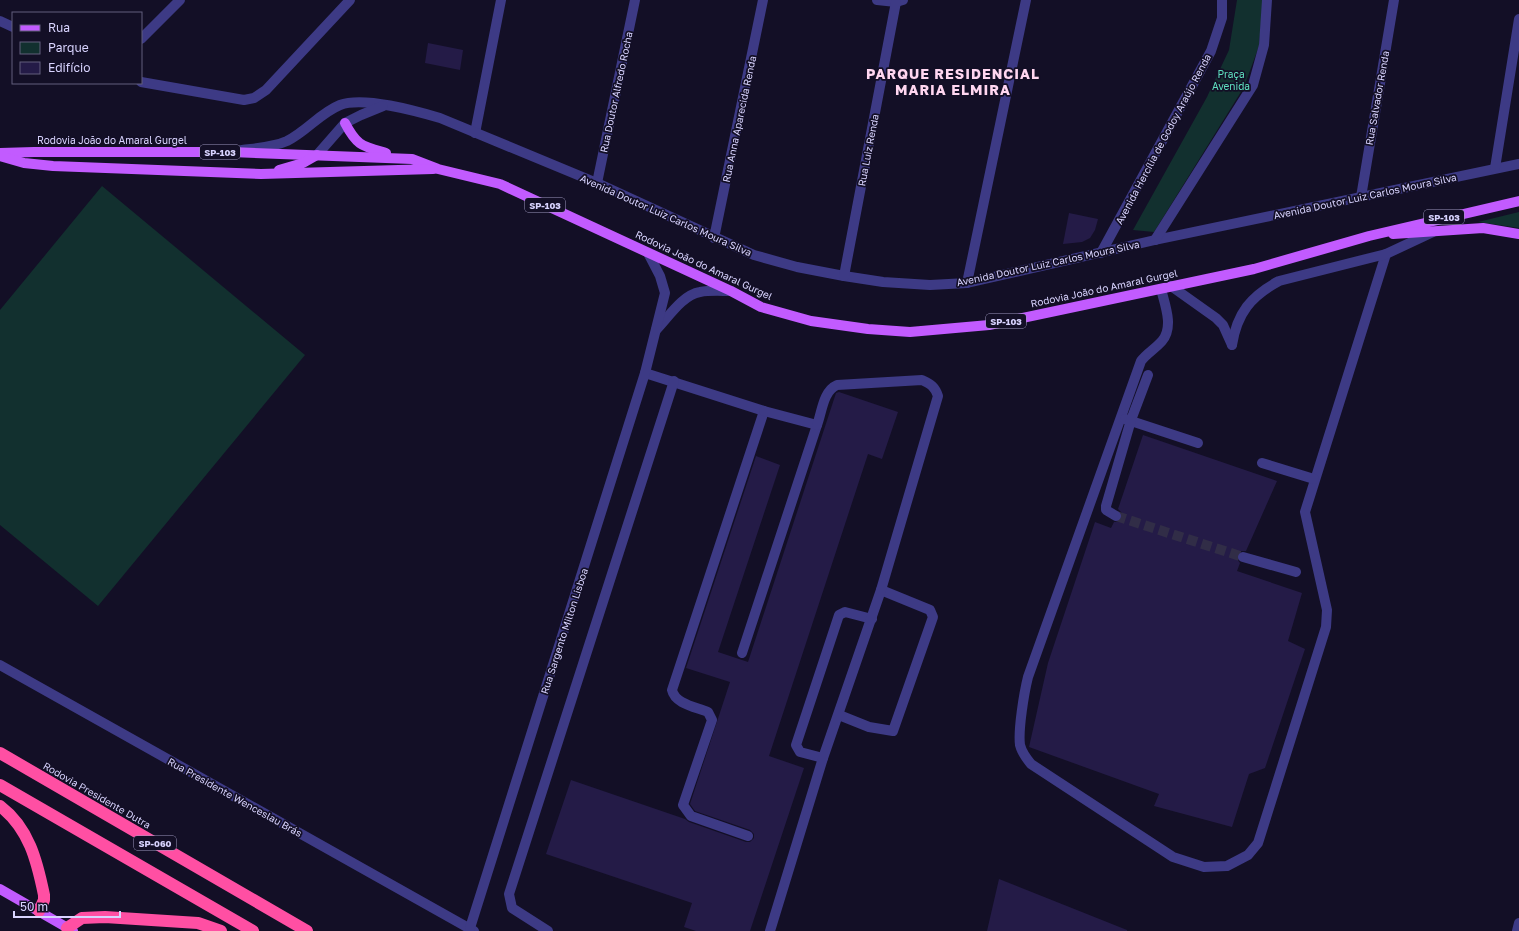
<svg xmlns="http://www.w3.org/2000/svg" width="1519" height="931" viewBox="0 0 1519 931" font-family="'Golos Text',sans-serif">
<rect width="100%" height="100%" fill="#130f26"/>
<g fill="#12302f">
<path d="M1237,0h26l-4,46 -15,41 -90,145 -21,-2 74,-133 22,-47z"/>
<path d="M102,186l203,169 -207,251 -98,-81v-215z"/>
<path d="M1519,212v16l-41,-6z"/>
</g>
<g fill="#241b47">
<path d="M428,43l35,7 -3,20 -35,-7z"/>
<path d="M1069,213l29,6 -3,11 -5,8 -8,4 -19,2z"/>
<path d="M839,392l59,20 -16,47 -14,-5 -99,302 35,12 -54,163h-54l-12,-4 8,-24 -146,-49 25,-74 114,39 4,3 57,20h4l4,-4v-4l-4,-4 -55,-19 -5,-7 40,-122 -44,-14 70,-212 24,9 -62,187 30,10 88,-269z"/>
<path d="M1143,435l134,46 -31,70h-5l-4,4v4l3,4 -3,8 65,22 -14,48 17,8 -40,119 -16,6 -17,53 -78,-21 5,-12 -130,-47 19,-84 47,-141 16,6 3,-6h5l3,-3v-6l-4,-4z"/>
<path d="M999,879l128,51v1h-140z"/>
</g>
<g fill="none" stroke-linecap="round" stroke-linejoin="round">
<path stroke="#312d47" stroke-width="10" stroke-dasharray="10 5" stroke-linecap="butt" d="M1116,516l127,41"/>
<g stroke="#3d3a85" stroke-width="10">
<path d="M877,0l19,2 7,-2"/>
<path d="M0,21l13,6"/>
<path d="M141,39l39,-39"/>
<path d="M141,82l103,18 10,-2 12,-8 84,-90"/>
<path d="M475,133l26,-133"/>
<path d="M242,150c15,-2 32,-3 45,-9 20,-10 33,-28 53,-36 24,-9 76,6 100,13l157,65 157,72 43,12 47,9 39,6 47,3 37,-2 188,-43 364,-76"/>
<path d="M317,155l28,-32 16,-8 22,-9"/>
<path d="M1495,168l24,-149"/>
<path d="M597,183l38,-183"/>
<path d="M1361,197l33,-197"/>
<path d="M714,238l49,-238"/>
<path d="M1155,240l98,-155 11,-40 3,-45"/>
<path d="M1101,253l110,-202 11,-33v-18"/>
<path d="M844,276l52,-274"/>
<path d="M967,283l59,-283"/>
<path d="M1171,286l45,32 7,7 9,20"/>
<path d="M1161,289c4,16 13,38 1,52 -7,8 -15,12 -21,20l-113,316c-4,16 -10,53 -8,68 2,8 6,13 11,19l142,93 31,10 23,-1 21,-11 10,-12 68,-216 1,-17 -22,-98 81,-258"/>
<path d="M656,330c12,-12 26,-35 44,-38 10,-2 21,-1 31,-1"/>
<path d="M1232,345c5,-32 19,-49 47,-64l107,-27 47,-22"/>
<path d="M645,373l119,38 -92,279c3,14 24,17 36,22l4,8 -29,85 8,11 57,20"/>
<path d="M1125,419l73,24"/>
<path d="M1262,463l52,16"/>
<path d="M1116,516l-10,-6v-4l25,-86 17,-45"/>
<path d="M1243,557l53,15"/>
<path d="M742,653l75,-228 -53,-14"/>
<path d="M0,665l474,266"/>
<path d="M839,715l30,12 24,4 40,-114 -3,-7 -49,-20"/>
<path d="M823,758l-23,-6 -4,-7 43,-130 6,-3 27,7"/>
<path d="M470,928l175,-555 20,-80 -5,-17 -12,-23"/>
<path d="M548,931l-36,-23 -3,-14 165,-513"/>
<path d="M770,931l53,-173 58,-168 57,-194c-3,-9 -7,-12 -16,-16l-85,5c-14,6 -15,27 -20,40"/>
<path d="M1517,931l2,-8"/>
</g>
<g stroke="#c25bff" stroke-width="10">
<path d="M345,123c12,23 17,23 41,30"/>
<path d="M0,153l34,-1h197l181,7 26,10 62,15 231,107 30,16 50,14 57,8 42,3 79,-7 265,-56 115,-33 150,-35"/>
<path d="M0,156l24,7 29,3 208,8 172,-5"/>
<path d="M279,170l24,-7 14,-8"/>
<path d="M1393,234l90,-6 36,6"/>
<path d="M0,889l73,42"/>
</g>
<g stroke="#ff4fa3" stroke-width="12">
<path d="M0,753l307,178"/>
<path d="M0,785l253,146"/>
<path d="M0,806c29,22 37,55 44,89v5l-5,11"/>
<path d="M67,928l15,-10 23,-1 93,6 23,8"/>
</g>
</g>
<g text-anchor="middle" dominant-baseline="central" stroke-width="3.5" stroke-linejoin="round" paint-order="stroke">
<g fill="#130f26" stroke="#9e99be" stroke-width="1">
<rect x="200" y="145" width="40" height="14" rx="3"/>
<rect x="525" y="198" width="40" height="14" rx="3"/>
<rect x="1424" y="210" width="40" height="14" rx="3"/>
<rect x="986" y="314" width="40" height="14" rx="3"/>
<rect x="134" y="836" width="42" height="14" rx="3"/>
</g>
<g font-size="9" font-weight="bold" fill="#d9d4ff">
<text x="220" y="152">SP-103</text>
<text x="545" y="205">SP-103</text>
<text x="1444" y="217">SP-103</text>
<text x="1006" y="321">SP-103</text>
<text x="155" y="843">SP-060</text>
</g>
<g font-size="10" fill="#5fe0c0" stroke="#130f26">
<text x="1231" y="74">Praça<tspan x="1231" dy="12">Avenida</tspan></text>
</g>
<g font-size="10" fill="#d9d4ff" stroke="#130f26">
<text transform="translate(616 92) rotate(-78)">Rua Doutor Alfredo Rocha</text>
<text transform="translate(1377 98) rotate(-80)">Rua Salvador Renda</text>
<text transform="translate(739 119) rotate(-78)">Rua Anna Aparecida Renda</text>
<text transform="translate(1163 139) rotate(-62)">Avenida Hercília de Godoy Araújo Renda</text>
<text x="112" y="140">Rodovia João do Amaral Gurgel</text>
<text transform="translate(868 150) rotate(-79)">Rua Luiz Renda</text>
<text transform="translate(1365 196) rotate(-12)">Avenida Doutor Luiz Carlos Moura Silva</text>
<text transform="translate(666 215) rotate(24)">Avenida Doutor Luiz Carlos Moura Silva</text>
<text transform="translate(1048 263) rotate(-12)">Avenida Doutor Luiz Carlos Moura Silva</text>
<text transform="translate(704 265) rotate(25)">Rodovia João do Amaral Gurgel</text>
<text transform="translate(1104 288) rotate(-12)">Rodovia João do Amaral Gurgel</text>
<text transform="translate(564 631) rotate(-72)">Rua Sargento Milton Lisboa</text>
<text transform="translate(97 795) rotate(30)">Rodovia Presidente Dutra</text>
<text transform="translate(235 797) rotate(29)">Rua Presidente Wenceslau Brás</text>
</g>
<g font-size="14" font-weight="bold" letter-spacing="1" fill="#ffd6f0" stroke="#130f26">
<text x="953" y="73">PARQUE RESIDENCIAL<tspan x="953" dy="16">MARIA ELMIRA</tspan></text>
</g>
</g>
<rect x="12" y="12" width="130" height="72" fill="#130f26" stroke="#625e7d"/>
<rect x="20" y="25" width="20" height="6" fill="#c25bff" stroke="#625e7d"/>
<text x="48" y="32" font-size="12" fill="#d9d4ff">Rua</text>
<rect x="20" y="42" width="20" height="12" fill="#12302f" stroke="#625e7d"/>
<text x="48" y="52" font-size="12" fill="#d9d4ff">Parque</text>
<rect x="20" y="62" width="20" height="12" fill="#241b47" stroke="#625e7d"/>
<text x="48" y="72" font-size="12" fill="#d9d4ff">Edifício</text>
<path d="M14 911v6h106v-6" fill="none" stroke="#d9d4ff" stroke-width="2"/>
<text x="20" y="911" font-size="12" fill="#d9d4ff" stroke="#130f26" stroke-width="3" paint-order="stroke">50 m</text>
</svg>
